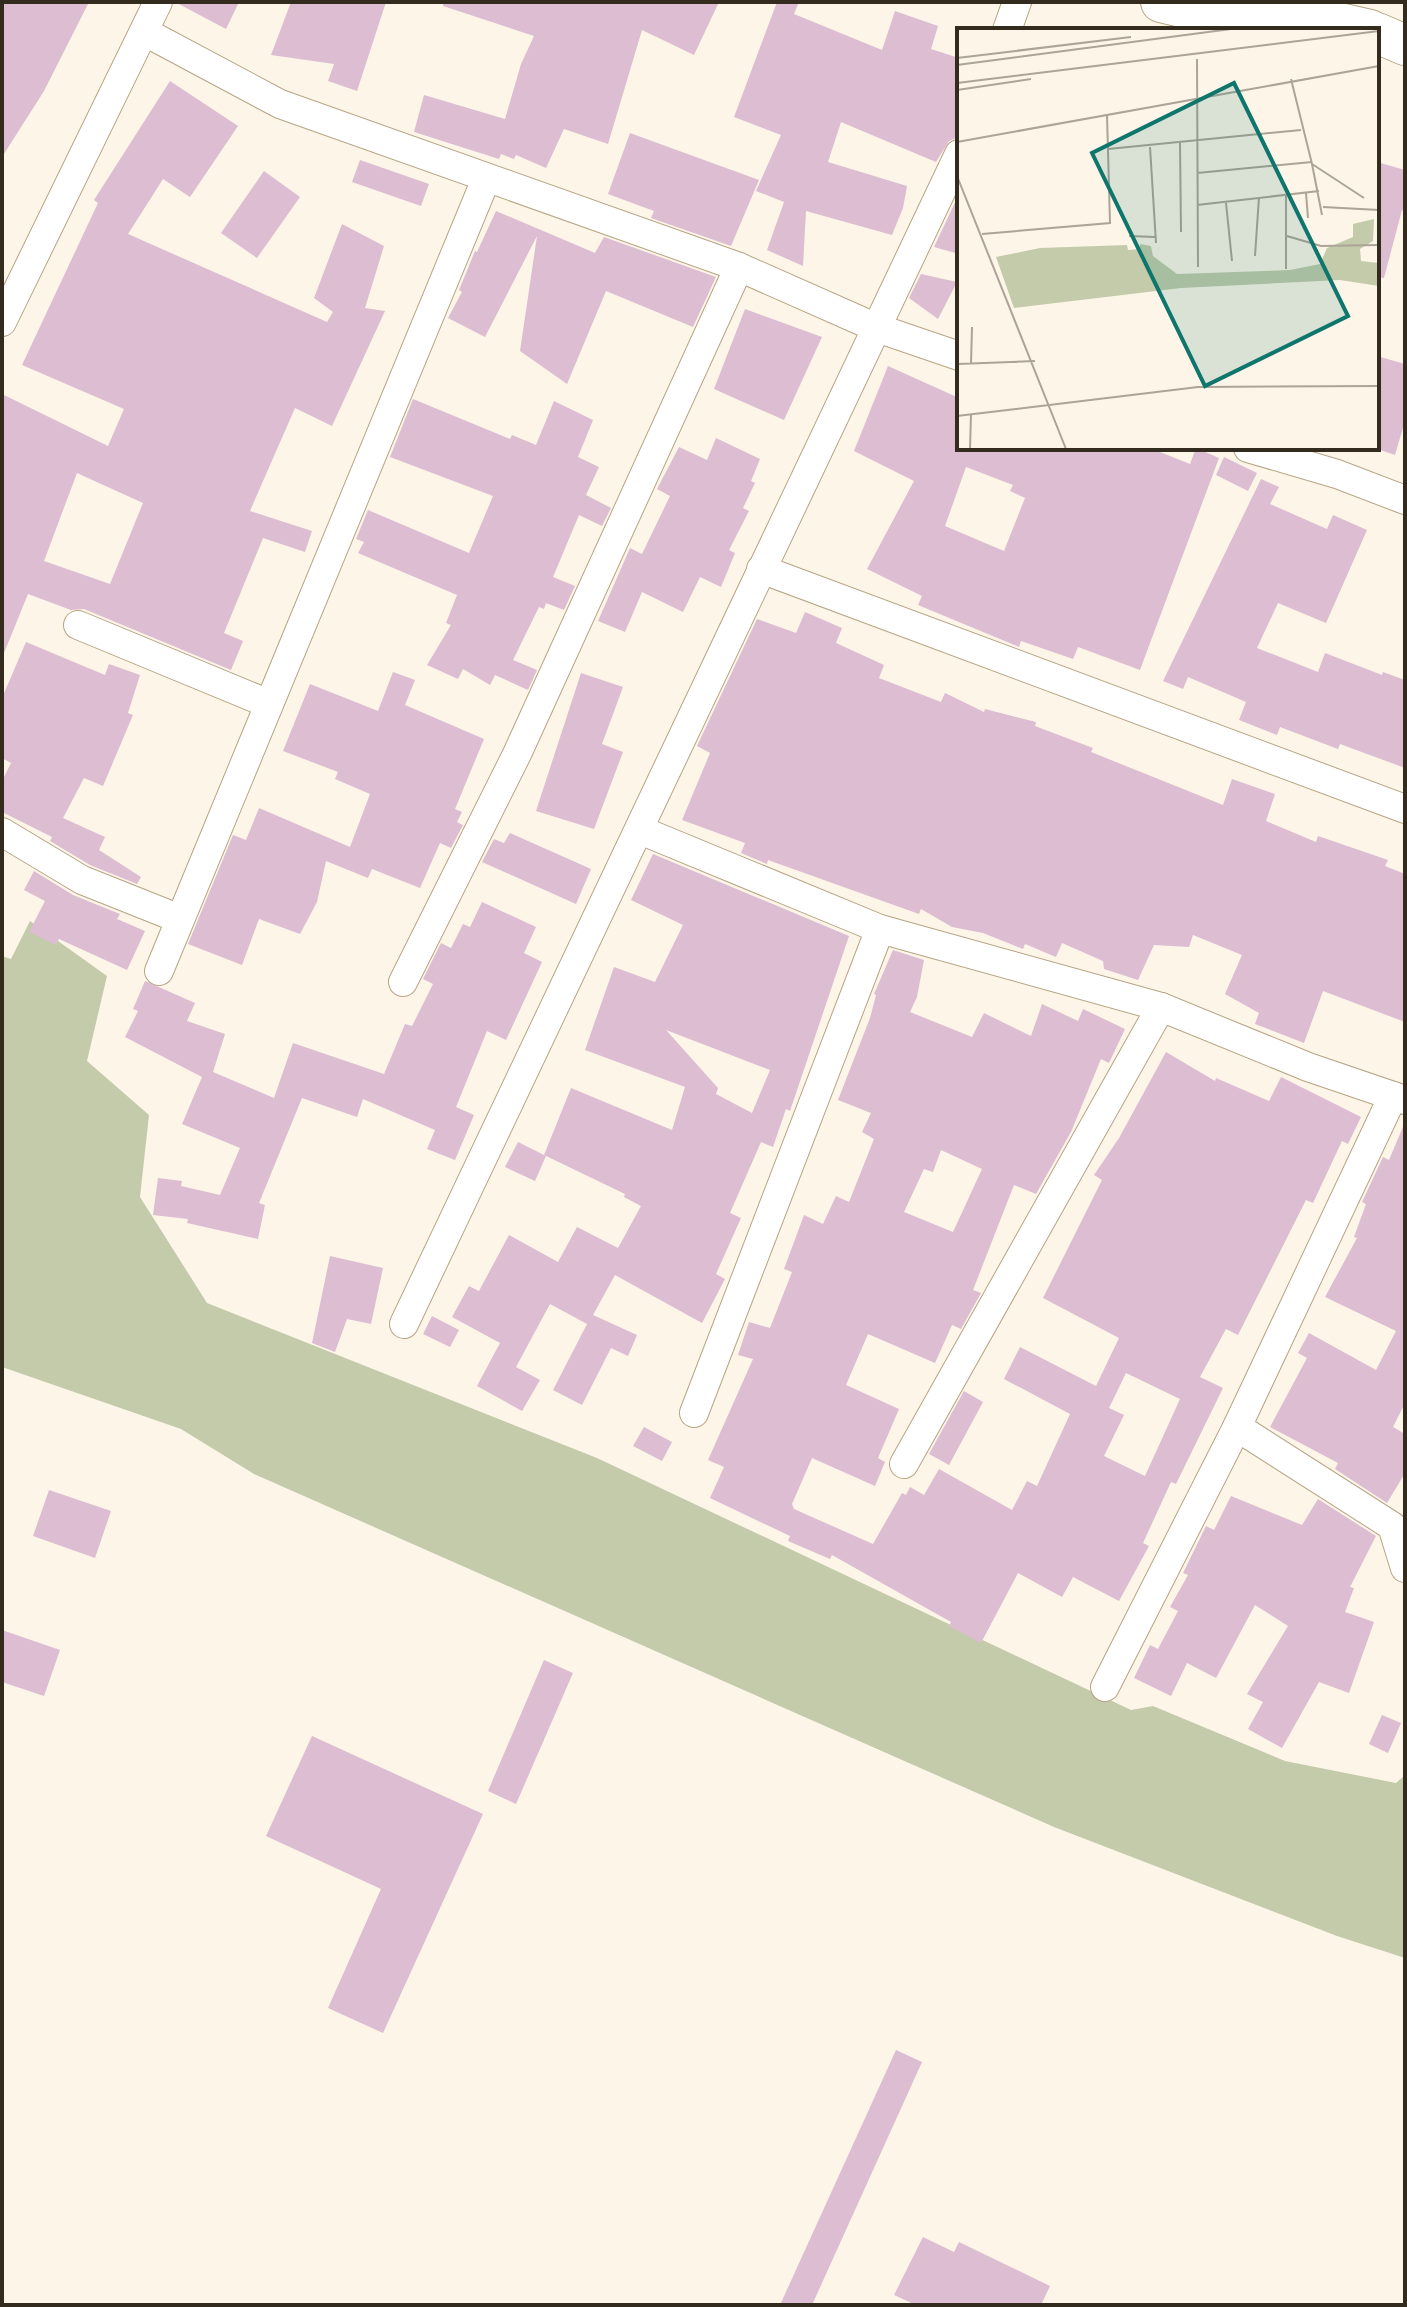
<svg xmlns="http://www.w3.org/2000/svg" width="1407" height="2307" viewBox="0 0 1407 2307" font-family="'Alegreya Sans',sans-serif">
<rect width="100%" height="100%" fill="#fdf5e8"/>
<path fill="#c4cbaa" d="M30,921l77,55 -20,85 62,54 -9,82 67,106 390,155 534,252 22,-4 132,55 111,22 9,-8v183l-68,-22 -283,-109 -800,-353 -73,-45 -179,-62v-411l9,3z"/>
<g fill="#dcbdd2" fill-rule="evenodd">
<path d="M2,2h87l-45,89 -42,66z"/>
<path d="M175,2h64l-13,27z"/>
<path d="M291,2h95l-29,89 -29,-10 6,-17 -63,-9z"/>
<path d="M443,2h276l-25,53 -52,-25 -34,114 -44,-15 -18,39 -30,-13 -2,4 -13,-5 -2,5 -85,-27 10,-37 81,24 16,-55 13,-28 -91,-30z"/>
<path d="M777,2h22l-5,12 88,36 13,-39 43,15 -7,23 28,9v79l-10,4 -13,21 -95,-40 -13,40 79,24 -4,22 -11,27 -86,-24 -3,55 -36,-16 17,-48 -28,-11 25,-56 -47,-18z"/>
<path d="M170,81l68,45 -48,71 -27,-18 -35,55 199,88 6,-10 -19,-14 28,-74 42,22 -19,62 20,3 -53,115 -37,-18 -45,103 62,20 -7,21 -42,-14 -39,95 19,8 -12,29 -147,-61 -13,1 -43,-16 -26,64v-264l106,52 16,-37 -102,-44 76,-162 -4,-3zM77,473l66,30 -33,81 -66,-23z"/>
<path d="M630,133l129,47 -28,66 -80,-28 3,-7 -46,-17z"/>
<path d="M360,160l69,24 -8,22 -69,-24z"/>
<path d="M1377,162l28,8v42l-3,-2 -18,68 -7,-1z"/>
<path d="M264,171l36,26 -43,61 -36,-25z"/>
<path d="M959,194v60l-25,-7z"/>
<path d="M496,211l99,42 9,-16 112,40 -23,50 -87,-36 -39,93 -47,-33 17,-115 -52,101 -37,-19 14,-26 -3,-2 16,-39 2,1z"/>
<path d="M921,274l36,8 -19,37 -29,-21z"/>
<path d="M745,309l77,28 -38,83 -70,-31z"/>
<path d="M1377,356l28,8v57l-10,34 -18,-6z"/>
<path d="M888,366l71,32v50h191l40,16 6,-16 23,10 -79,212 -62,-23 -5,12 -52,-18 -2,6 -101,-42 4,-9 -55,-27 47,-88 -60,-30zM966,467l47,18 -3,6 15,7 -21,53 -59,-25z"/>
<path d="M413,399l97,40 2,-4 24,10 18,-44 39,19 -15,37 21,10 -13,28 25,13 -9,18 -23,-11 -26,62 22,9 -11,24 -18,-7 -2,6 -5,-2 -26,53 24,10 -9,20 -33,-15 -5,10 -27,-16 -5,10 -31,-14 24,-40 -5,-2 11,-28 -99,-42 6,-11 -8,-3 12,-29 101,43 24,-57 -103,-39z"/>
<path d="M716,438l44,21 -9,22 4,2 -12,25 6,3 -20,39 6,3 -14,34 -21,-10 -17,35 -41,-20 -17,40 -27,-11 32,-73 12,6 28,-58 -13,-7 22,-42 28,13z"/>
<path d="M1224,457l33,16 -9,18 -32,-16z"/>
<path d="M1261,479l18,8 -9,17 57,25 6,-14 34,15 -41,93 -48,-20 -21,45 61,24 7,-19 57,22 1,-3 22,8v88l-65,-24 -2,5 -58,-22 -3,8 -38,-15 7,-18 -58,-25 -5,12 -20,-8z"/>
<path d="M805,612l37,16 -6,15 48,22 -5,13 62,24 4,-9 39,19 1,-3 51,13 -1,4 58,22 -2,4 132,53 9,-26 43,15 -9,27 50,21 2,-6 70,24 -3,6 20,8v148l-82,-31 -19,52 -49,-19 4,-11 -34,-19 17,-39 -49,-20 -4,12 -35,-2 -16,35 -34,-11 -1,-8 -41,-18 -6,14 -31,-13 -2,5 -40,-16 -31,-6 -31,-18 -2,5 -151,-54 -1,4 -26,-11 4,-10 -63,-23 28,-67 -13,-7 60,-127 39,14z"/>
<path d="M26,642l79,33 4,-11 31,11 -12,38 5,2 -30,71 -19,-8 -21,40 42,19 -6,13 42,27 -4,7 -47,-19 -40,-24 2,-4 -50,-25v-31l9,-18 -9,-5v-60z"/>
<path d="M393,672l22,8 -10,25 79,34 -29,70 7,3 -5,10 6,3 -12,23 -11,-5 -20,45 -48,-19 -4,9 -42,-17 -9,41 -17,32 -41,-15 -17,46 -54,-21 45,-109 13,5 13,-32 91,39 20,-53 -35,-15 3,-7 -55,-21 27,-67 68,27z"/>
<path d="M581,673l42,14 -21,57 21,8 -29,77 -58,-18z"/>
<path d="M510,833l81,36 -15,35 -94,-42 12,-23 10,4z"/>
<path d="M653,854l196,82 -59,175 -4,-2 -13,38 -12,-5 -31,71 11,5 -25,56 9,5 -23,44 -87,-48 -22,40 44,20 -9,21 -17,-8 -29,57 -29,-15 34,-66 -37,-20 -34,63 24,13 -18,31 -45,-25 23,-43 -48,-26 17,-31 10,5 30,-56 49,27 19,-35 41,21 23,-42 -17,-9 1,-3 -81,-39 27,-67 101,42 13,-43 -100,-37 29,-83 41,15 28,-57 -52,-25zM666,1030l104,40 -18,43 -36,-19 2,-6z"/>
<path d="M34,871l39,24 47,19 -3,5 28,12 -18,39 -68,-31 -3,6 -27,-13 16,-31 -21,-11z"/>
<path d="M482,902l54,25 -12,26 18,9 -36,78 -19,-9 -31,76 18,8 -19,45 -28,-11 8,-19 -72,-31 -6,18 -55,-19 -43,105 6,2 -7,34 -71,-16 1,-4 -35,-4 5,-37 24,3 -1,5 39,9 20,-47 -58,-24 20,-47 -77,-40 13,-26 -5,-2 12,-28 50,22 -8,18 38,13 -12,38 61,26 19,-55 91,31 21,-50 7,2 21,-42 -10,-5 18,-36 10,5 12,-24 7,3z"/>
<path d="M893,950l31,10 -7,37 -7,15 62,25 12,-24 47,23 11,-32 36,17 5,-12 42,20 -16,34 -8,-4 -30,73 -35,62 -22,-9 -41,105 8,3 -20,36 -9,-4 -17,38 -67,-29 -22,51 53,24 -21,49 7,4 -10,24 -63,-28 -20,46 2,5 79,35 29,-51 4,2 4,-8 14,8 15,-26 73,41 15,-29 10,5 33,-72 -66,-35 16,-32 76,39 23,-48 -76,-40 59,-118 -8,-5 25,-37 47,-86 49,29 1,-3 53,23 12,-24 80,40 -13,27 -6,-3 -29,62 -7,-3 -68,135 -12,-6 -26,48 23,11 -47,96 -5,-2 -28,61 6,3 -30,55 -46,-24 -11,20 -44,-24 -37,70 -32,-17 2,-4 -119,-67 -2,4 -42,-18 2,-5 -80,-38 14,-31 -16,-7 45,-101 -15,-4 11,-33 21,6 22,-56 -8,-3 20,-54 19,9 13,-28 13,6 25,-63 -12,-7 9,-19 -33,-13 32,-82 6,-23 -2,-1zM941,1150l41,19 -29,63 -49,-20 20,-43 9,3zM1126,1373l54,26 -35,77 -41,-20 20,-41 -15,-7z"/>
<path d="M1405,1122v281l-12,24 12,7v39l-18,30 -52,-34 3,-6 -68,-36 37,-69 -9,-5 11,-20 67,37 20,-39 -71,-34 32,-59 -3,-1 12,-33 -4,-2 21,-45 6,3z"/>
<path d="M518,1142l28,14 -11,25 -30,-14z"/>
<path d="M330,1256l53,12 -12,56 -24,-5 -12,33 -23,-9z"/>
<path d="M432,1316l27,14 -9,17 -27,-13z"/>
<path d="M964,1391l19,11 -34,63 -20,-11z"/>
<path d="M644,1427l28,15 -10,19 -29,-15z"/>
<path d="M49,1490l62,21 -16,47 -62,-22z"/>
<path d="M1231,1496l71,29 16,-26 58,37 -26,51 4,1 -9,24 29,10 -25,71 -30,-11 -37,66 -34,-19 15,-27 -16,-8 41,-68 -33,-21 -39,73 -29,-15 -16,33 -37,-18 16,-33 8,4 20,-38 -8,-4 18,-32 -5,-2 23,-47 8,4z"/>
<path d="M2,1630l58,20 -16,46 -42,-14z"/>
<path d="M544,1660l29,13 -57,131 -28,-13z"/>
<path d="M1382,1715l19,8 -13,30 -19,-9z"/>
<path d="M312,1736l171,78 -100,219 -55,-25 53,-119 -115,-53z"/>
<path d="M896,2050l26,12 -110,243h-32z"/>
<path d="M923,2237l31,15 5,-10 91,44 -9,19h-125l-22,-10z"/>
</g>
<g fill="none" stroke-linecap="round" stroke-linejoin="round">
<g stroke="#b7a484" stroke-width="30">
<g id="street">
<path d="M1007,30l10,-28"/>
<path d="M145,32l135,72 459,163 138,61 82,28"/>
<path d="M2,322l156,-320"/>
<path d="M1248,448l89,26 68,26"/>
<path d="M761,569l644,240"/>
<path d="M78,625l191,79"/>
<path d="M640,830l240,99 281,78 147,60 97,33"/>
<path d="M2,832l80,48 98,39"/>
<path d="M159,971l327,-792"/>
<path d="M403,982l114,-228 222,-487"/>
<path d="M404,1324l555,-1170"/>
<path d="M694,1413l186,-484"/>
<path d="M1237,1427l155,99 13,42"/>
<path d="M904,1464l257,-457"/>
<path d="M1105,1687l132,-260 156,-331"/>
</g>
</g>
<g stroke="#b7a484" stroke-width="42">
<g id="secondary">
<path d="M1161,2l116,28"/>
<path d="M1248,2l122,28"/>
<path d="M1377,33l28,12"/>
</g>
</g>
<use href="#street" stroke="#fff" stroke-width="28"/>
<use href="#secondary" stroke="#fff" stroke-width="40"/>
</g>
<g transform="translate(957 28)">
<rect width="422" height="422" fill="#fdf5e8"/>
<path d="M417,191l-1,22 -13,8 1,12 18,2v23l-39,-6 -159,8 -167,20 -18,-51 44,-9 87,-3 1,5 12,-1v-5l11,2 2,10 24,18 113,-4 30,-6 7,-16 26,-11v-13z" fill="#c4cbaa"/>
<path fill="none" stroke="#aca497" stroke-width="2" d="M0,30l174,-21M240,31l1,208M0,37l274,-36M334,51l21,85 52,34M0,55l422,-52M0,62l74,-11M0,114l422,-76M223,115l1,89M193,119l6,96M151,121l193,-19M355,136l10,51M240,145l115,-11M0,148l109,273M349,165l2,25M329,167v74M269,175l6,58M240,177l122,-14M366,179l56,3M25,206l128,-11 -3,-108M172,208l26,1M330,208l34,10 58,-1M298,228l4,-59M0,336l78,-3M14,336l1,-37M0,388l241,-29 181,-1M13,421l1,-35"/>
<path fill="#0f766e" fill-opacity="0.15" stroke="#0f766e" stroke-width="4" d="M277,55l114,233 -143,70 -113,-233z"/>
<rect width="422" height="422" fill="none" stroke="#322b1e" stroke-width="4"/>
</g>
<rect width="1407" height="2307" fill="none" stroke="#322b1e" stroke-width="8"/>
</svg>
